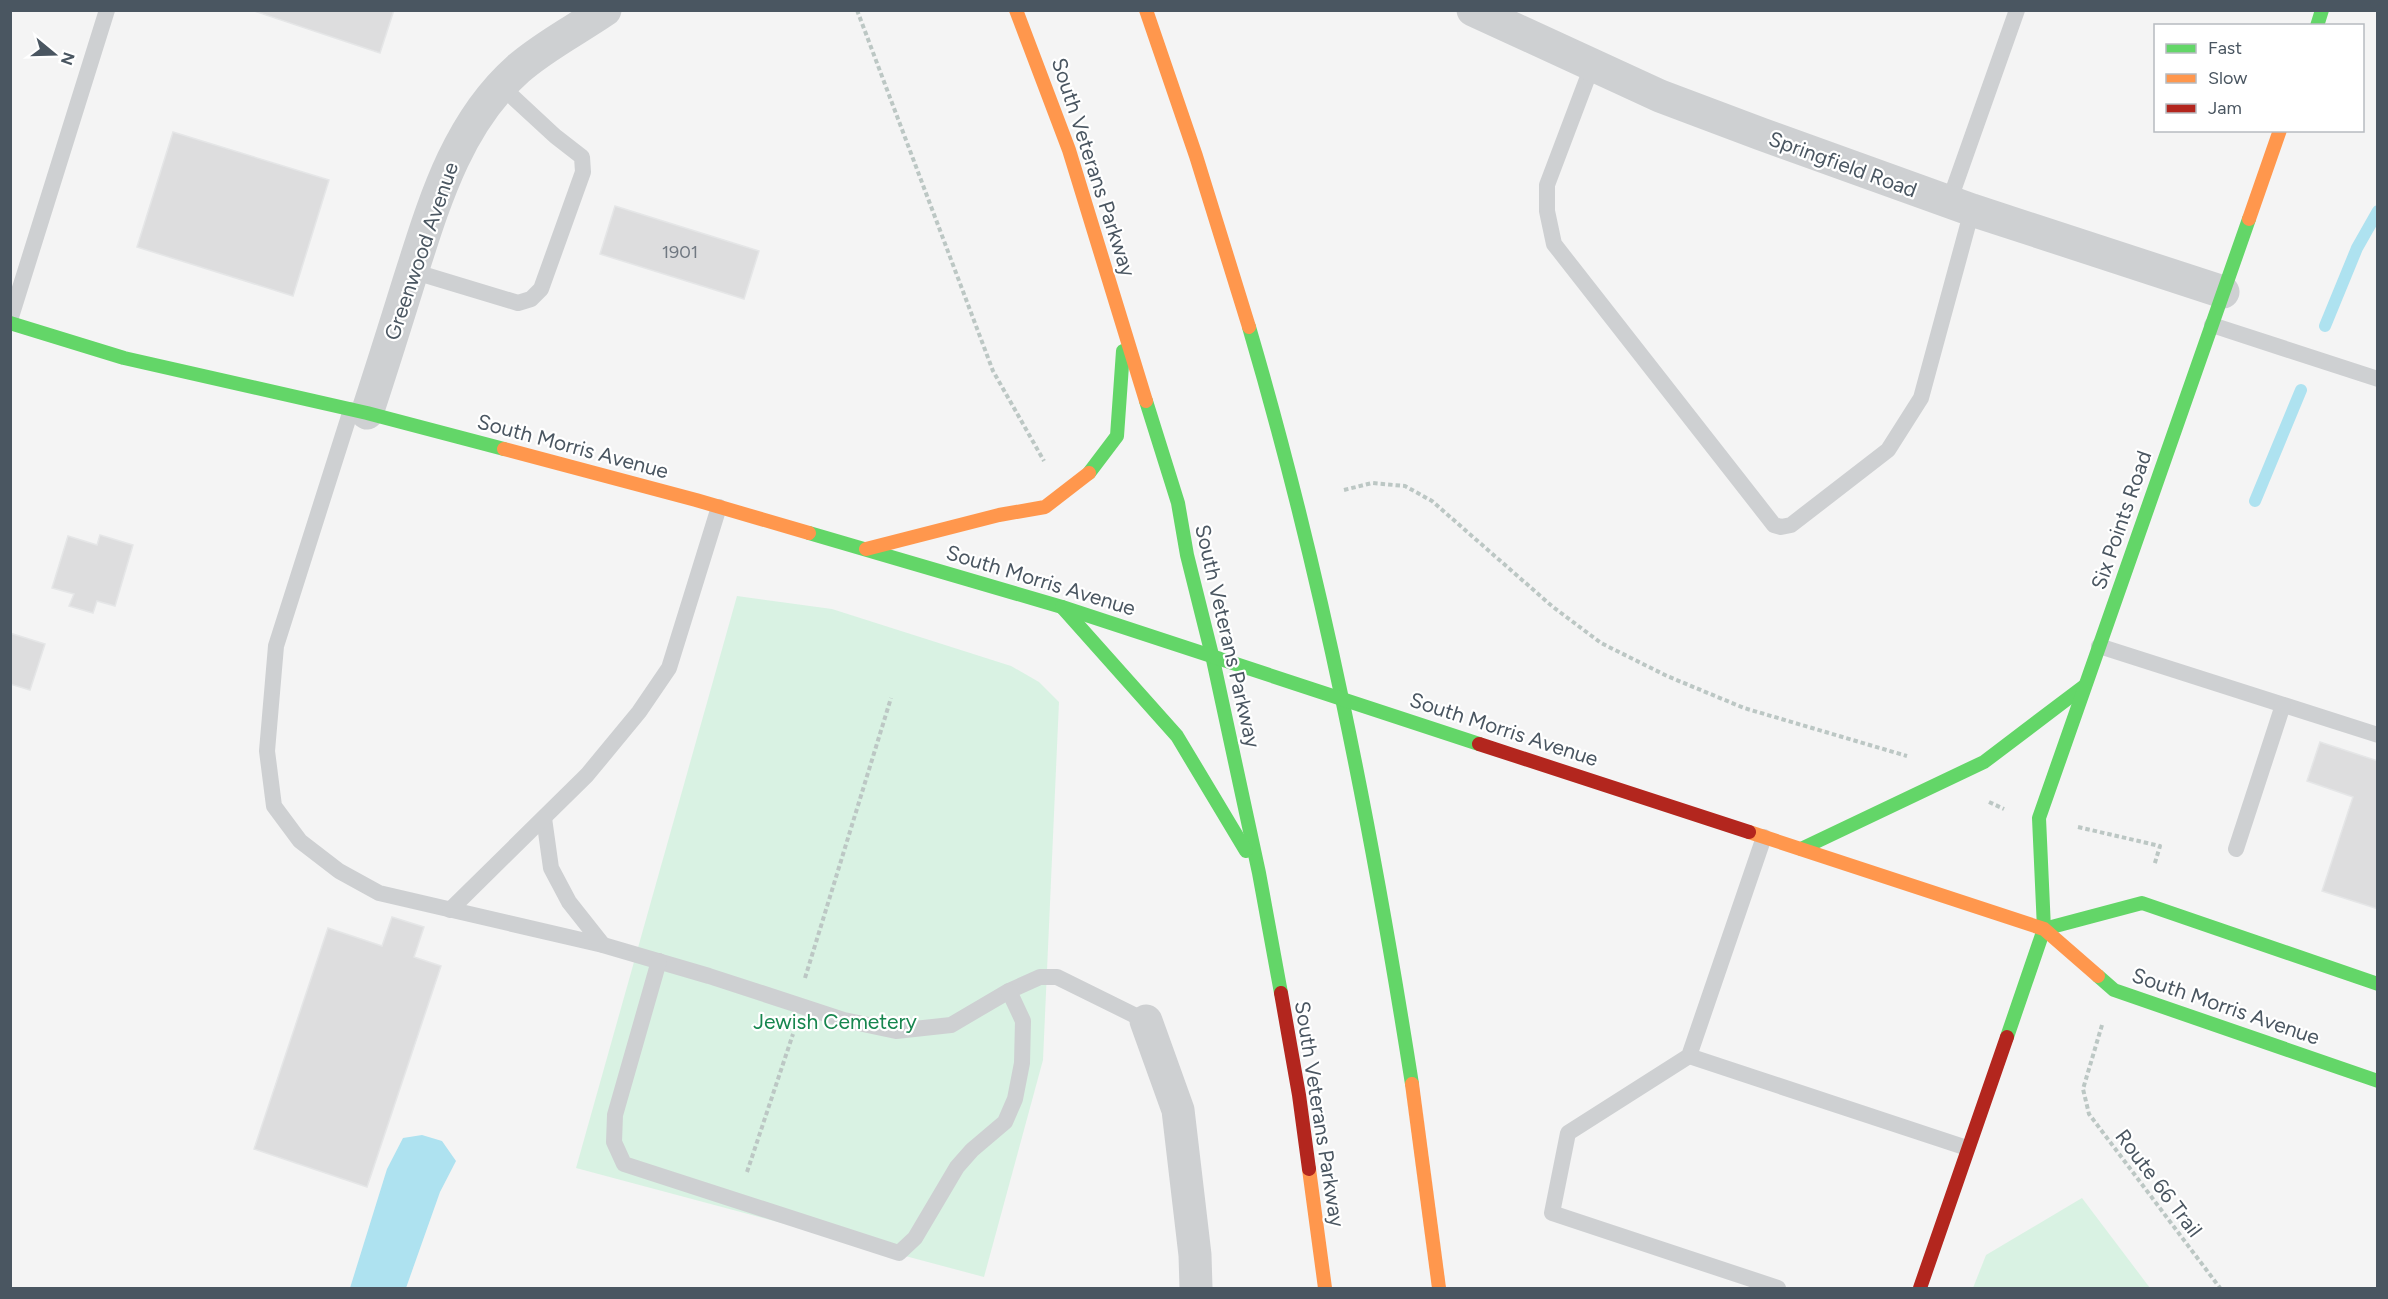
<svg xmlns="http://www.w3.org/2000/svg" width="2388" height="1299" viewBox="0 0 2388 1299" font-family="Figtree,sans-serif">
<rect width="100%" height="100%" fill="#f4f4f4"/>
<g fill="#d9f2e3">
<path d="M737,596l95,13 179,57 28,16 20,20 -16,358 -59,217 -408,-109z"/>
<path d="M2082,1198l68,90h-177l13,-33z"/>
</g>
<path fill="#aee2f0" d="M422,1135l20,6 14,20 -16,31 -34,96h-56l37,-119 16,-31z"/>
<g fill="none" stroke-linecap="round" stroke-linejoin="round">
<g stroke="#aee2f0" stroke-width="12">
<path d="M2325,326l32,-78 21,-37"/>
<path d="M2255,501l46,-111"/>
</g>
</g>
<g fill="#ddddde" stroke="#e5e6e7" stroke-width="1.5">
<path d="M251,10h143l-14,43z"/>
<path d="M173,132l156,48 -36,116 -156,-49z"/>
<path d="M615,206l144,45 -15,48 -144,-45z"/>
<path d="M100,535l33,10 -18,61 -18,-5 -4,12 -24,-7 5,-12 -22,-6 16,-52 29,9z"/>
<path d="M10,633l35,11 -15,46 -20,-6z"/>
<path d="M2320,742l58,19v148l-56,-18 31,-94 -46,-16z"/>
<path d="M392,917l32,10 -10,30 27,9 -74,221 -113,-38 74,-221 54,18z"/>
</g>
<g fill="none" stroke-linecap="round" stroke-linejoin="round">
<g stroke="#bcc7c4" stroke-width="4" stroke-dasharray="4.5 3" stroke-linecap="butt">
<path d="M857,10l136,361 51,90"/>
<path d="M1344,490l28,-7 33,3 27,15 121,106 48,36 66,33 77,32 163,48"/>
<path d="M1989,802l15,7"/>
<path d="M2078,827l82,19 -6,20"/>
<path d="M805,978l86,-280"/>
<path d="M2102,1025l-19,64 6,25 131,174"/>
<path d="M747,1172l46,-138"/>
</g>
<g stroke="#ced0d2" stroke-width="16">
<path d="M1592,66l-45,119v26l7,33 220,281 7,2 10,-2 97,-75 33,-52 51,-188"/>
<path d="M1949,202l68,-192"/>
<path d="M412,271l106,32 13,-4 10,-10 42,-117 -1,-15 -27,-21 -54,-50"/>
<path d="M10,320l97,-310"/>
<path d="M2212,325l166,54"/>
<path d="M351,410l-75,236 -9,105 7,55 26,35 39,30 40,22 224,52 106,31 135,44 52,11 55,-6 58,-34 31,-14h17l89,44"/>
<path d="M2099,646l279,89"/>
<path d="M544,818l7,50 18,34 34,43"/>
<path d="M1764,837l-75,219 -121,77 -16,80 226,75"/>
<path d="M2236,849l47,-144"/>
<path d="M450,910l137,-135 52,-63 30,-44 50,-161"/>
<path d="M659,961l-44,154 -1,27 10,22 275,89 16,-15 42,-71 15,-17 33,-28 10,-23 7,-36 1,-42 -14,-30"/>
<path d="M1689,1056l278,92"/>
</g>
<g stroke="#ced0d2" stroke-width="33">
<path d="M1473,10l187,86 101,38 211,76 251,82"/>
<path d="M367,413c15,-45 29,-90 43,-135 24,-75 47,-155 108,-209 26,-23 58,-39 87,-59"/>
<path d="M1146,1021l32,89 17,145 1,33"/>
</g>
<g stroke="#63d668" stroke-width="14">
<path d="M2317,26l5,-16"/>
<path d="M10,323l114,35 243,55 137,36"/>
<path d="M1249,327c73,248 123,502 163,757"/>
<path d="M1146,401l32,102 9,52 25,100 47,218 22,120"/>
<path d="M1089,473l28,-37 6,-85"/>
<path d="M809,533l253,74 417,137"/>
<path d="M1062,607l115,129 69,115"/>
<path d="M1801,849l183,-87 99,-75"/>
<path d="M2044,929l-5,-111 210,-599"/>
<path d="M2044,929l98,-26 236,81"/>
<path d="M2098,976l16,14 264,91"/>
<path d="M2007,1037l37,-108"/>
</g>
<g stroke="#ff974d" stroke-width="14">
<path d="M1016,10l53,140 77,251"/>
<path d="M1146,10l50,146 53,171"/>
<path d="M2249,219l31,-89"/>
<path d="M504,449l192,51 113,33"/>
<path d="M866,549l133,-34 46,-8 44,-34"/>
<path d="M1749,832l295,97 54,47"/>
<path d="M1412,1084l27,204"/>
<path d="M1309,1169l16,119"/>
</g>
<g stroke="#b3261e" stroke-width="14">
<path d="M1479,744l270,88"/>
<path d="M1281,993l18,102 10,74"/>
<path d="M1920,1288l87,-251"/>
</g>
</g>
<g text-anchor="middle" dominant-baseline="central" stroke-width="4.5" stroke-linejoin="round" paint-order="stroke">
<g font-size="18" fill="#707881">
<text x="680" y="252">1901</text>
</g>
<g font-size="21" fill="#4a5661" stroke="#fff">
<text transform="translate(1843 164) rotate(20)">Springfield Road</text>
<text transform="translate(1094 167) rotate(72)">South Veterans Parkway</text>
<text transform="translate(421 251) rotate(-71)">Greenwood Avenue</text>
<text transform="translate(573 446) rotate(15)">South Morris Avenue</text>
<text transform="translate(2121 520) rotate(-71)">Six Points Road</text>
<text transform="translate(1041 580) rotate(17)">South Morris Avenue</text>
<text transform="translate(1228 636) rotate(77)">South Veterans Parkway</text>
<text transform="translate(1504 729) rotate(18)">South Morris Avenue</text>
<text transform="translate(2226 1006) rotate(19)">South Morris Avenue</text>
<text transform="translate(1320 1114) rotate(81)">South Veterans Parkway</text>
<text transform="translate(2159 1183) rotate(53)">Route 66 Trail</text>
</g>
<g font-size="21" fill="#17864f" stroke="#fff">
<text x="835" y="1021">Jewish Cemetery</text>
</g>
</g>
<rect width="2388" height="1299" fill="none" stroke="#4a5661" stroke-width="24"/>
<rect x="2154" y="24" width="210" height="108" fill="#ffffff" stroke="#b7bbc0" stroke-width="1.5"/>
<rect x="2166" y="44" width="30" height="9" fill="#63d668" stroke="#b7bbc0" stroke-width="1.5"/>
<text x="2208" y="54" font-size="18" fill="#4a5661">Fast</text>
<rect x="2166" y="74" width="30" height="9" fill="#ff974d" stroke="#b7bbc0" stroke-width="1.5"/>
<text x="2208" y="84" font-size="18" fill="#4a5661">Slow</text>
<rect x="2166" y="104" width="30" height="9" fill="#b3261e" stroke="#b7bbc0" stroke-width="1.5"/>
<text x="2208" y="114" font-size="18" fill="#4a5661">Jam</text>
<g transform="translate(54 54) rotate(109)" stroke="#ffffff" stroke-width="4.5" paint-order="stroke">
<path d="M0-4.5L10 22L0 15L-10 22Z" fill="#4a5661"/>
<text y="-9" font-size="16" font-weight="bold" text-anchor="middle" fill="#4a5661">N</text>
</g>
</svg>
